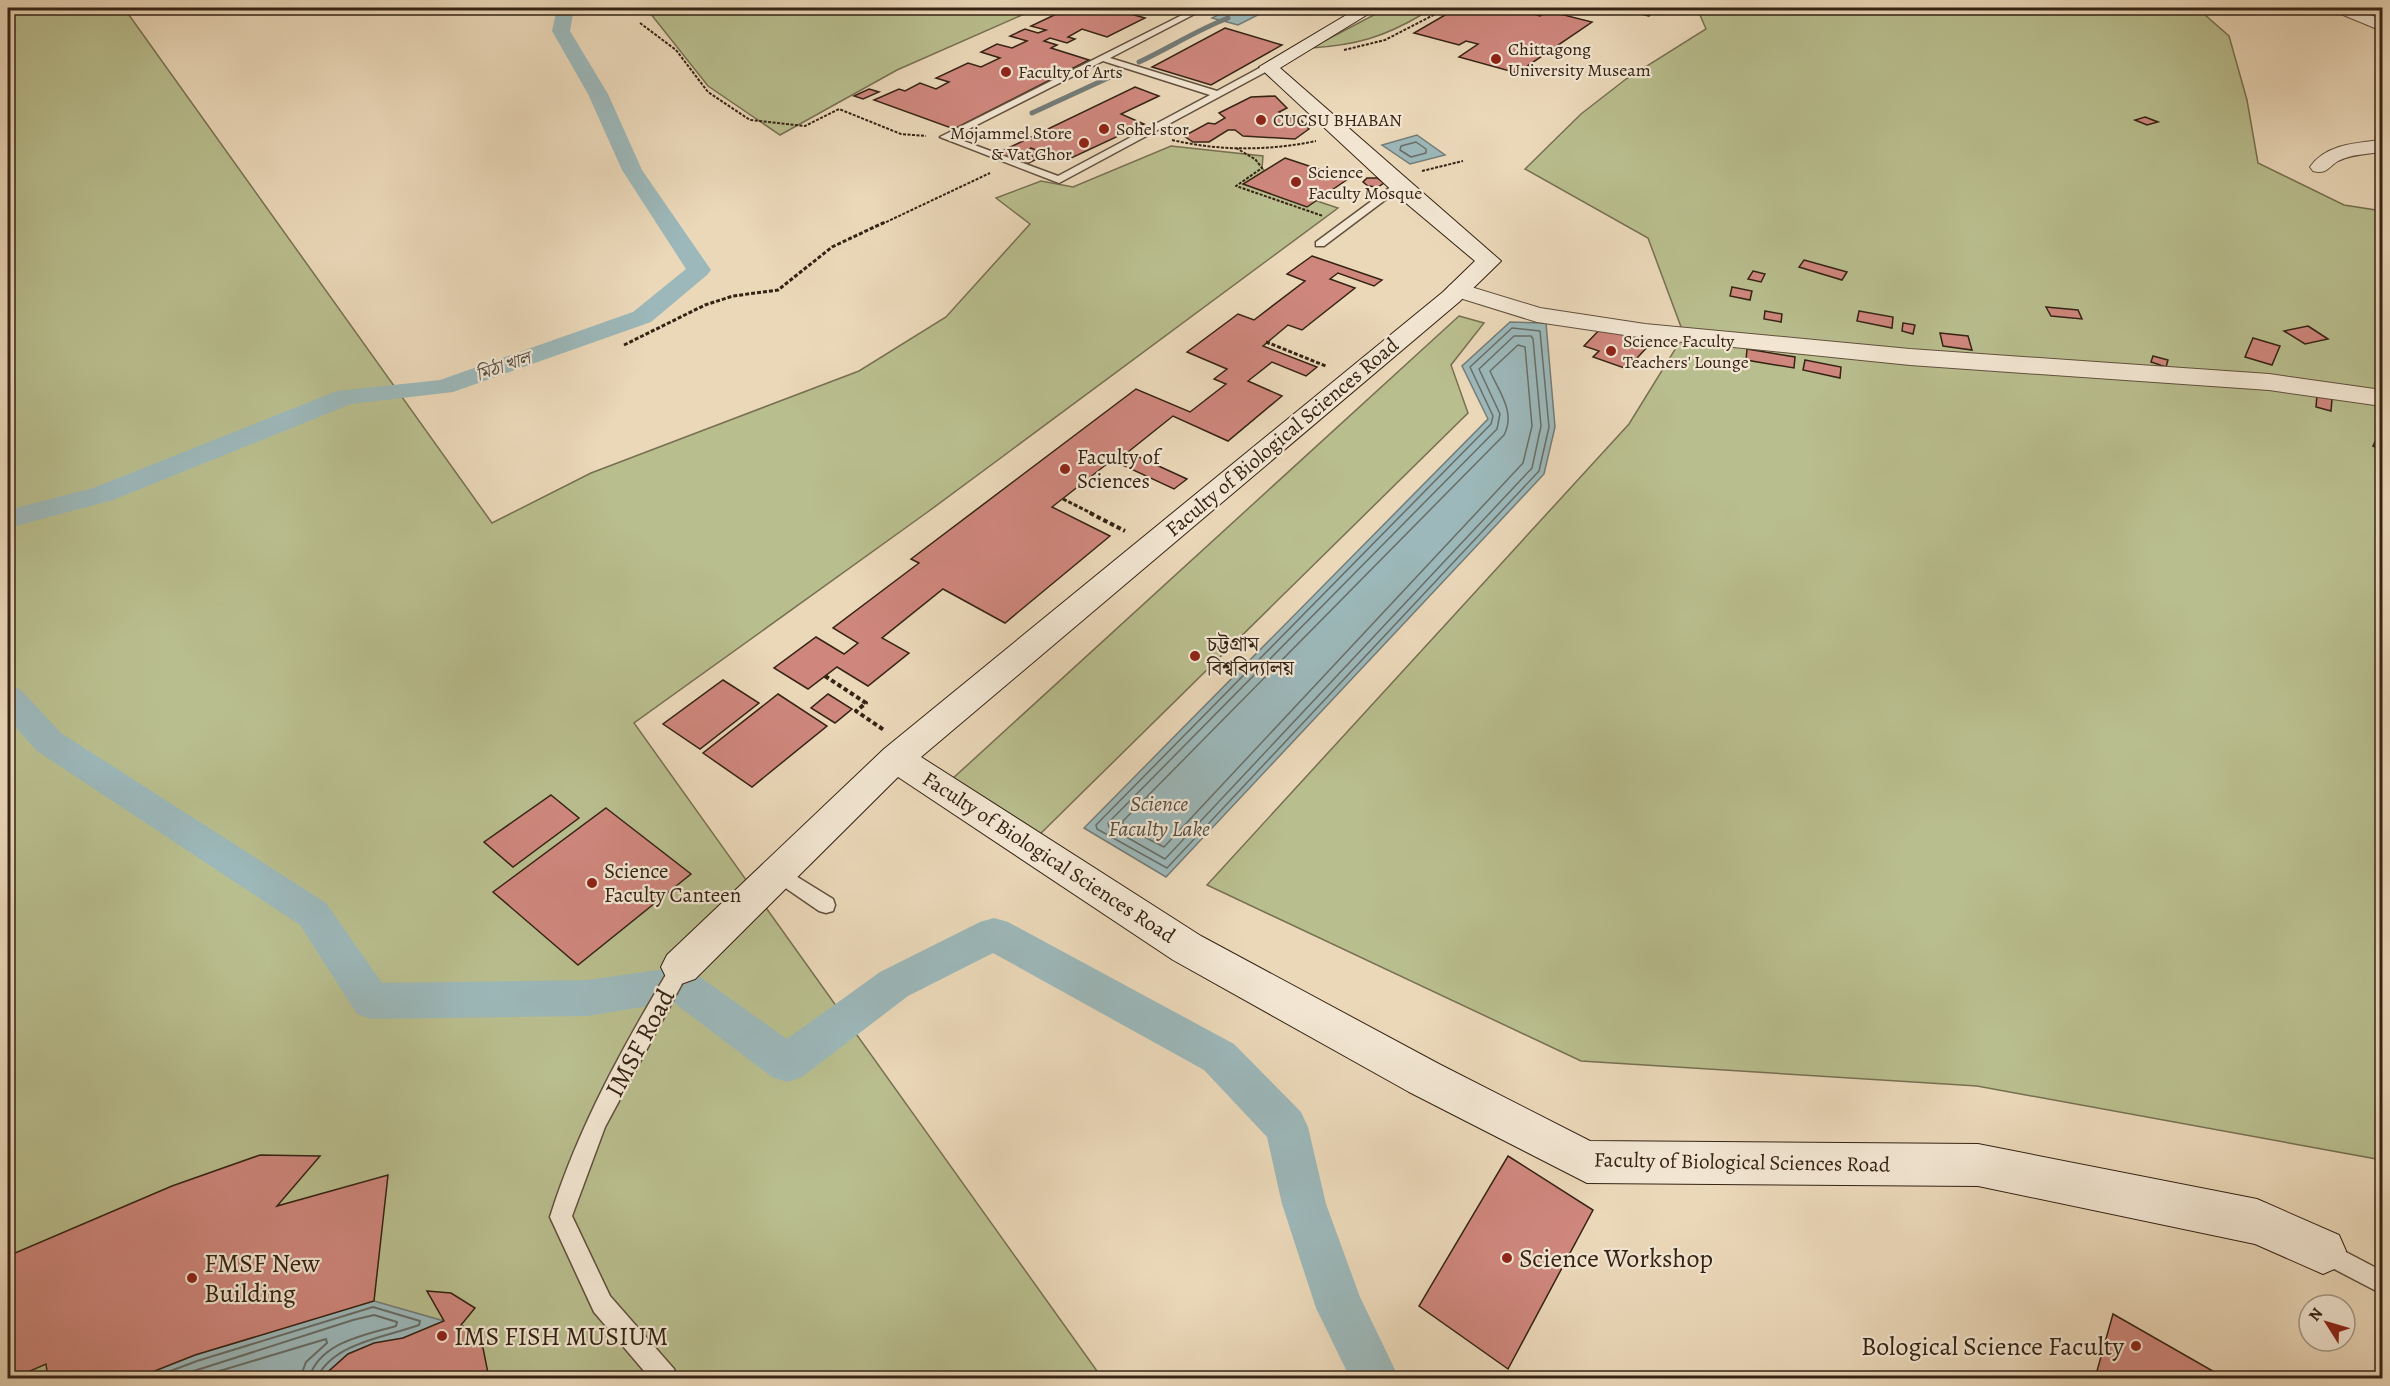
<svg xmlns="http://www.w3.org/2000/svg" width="2390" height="1386" viewBox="0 0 2390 1386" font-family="Alegreya,'Noto Serif Bengali',serif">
<rect width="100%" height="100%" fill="#ebd8b9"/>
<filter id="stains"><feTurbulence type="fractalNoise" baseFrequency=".00333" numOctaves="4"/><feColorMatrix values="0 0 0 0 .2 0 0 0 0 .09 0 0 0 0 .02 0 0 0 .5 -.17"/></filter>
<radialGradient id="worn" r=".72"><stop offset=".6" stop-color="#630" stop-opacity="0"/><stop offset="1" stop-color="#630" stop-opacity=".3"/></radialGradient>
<g fill="#b9be8e" stroke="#777051" stroke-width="1.5">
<path d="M8,8h116l368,515 99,-50 268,-102 87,-54 84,-93 -34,-26 45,-17 32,6 98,-41 92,10 -1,12 19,21 57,19 -409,303 -295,212 468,655h-1094z"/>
<path d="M653,8h385l-141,62 -117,65 -72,-49 -58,-73z"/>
<path d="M1387,8l36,6c-39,23 -66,31 -112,34z"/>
<path d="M1697,8h500l32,28 18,64 11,63 86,42 38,6v949l-405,-74 -396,-25 -374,-176 422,-461 55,-89 -36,-97 -123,-69 56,-55 45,-35 80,-50z"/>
<path d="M1459,316l25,7 -33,42 17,48 -434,427 -83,-60z"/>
</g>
<g fill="#9cb8ba" stroke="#737c78" stroke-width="1.5">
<path d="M1231,8h41l-34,17 -26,-7z"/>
<path d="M1417,135l28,20 -35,9 -28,-19z"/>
<path d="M1510,322l36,1 9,104 -11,47 -378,403 -82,-49 404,-409 -26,-53z"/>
<path d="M374,1301l70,20 -41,17 -55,16 -27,24h-184l58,-23z"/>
</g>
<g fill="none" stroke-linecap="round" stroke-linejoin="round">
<g stroke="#686e67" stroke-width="1.5">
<path d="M1416,142l10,7v4l-15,4 -11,-7 1,-4z"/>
<path d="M1512,328l28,3 9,96 -10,44 -372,397 -70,-39 -1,-4 395,-401 2,-8 -23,-49z"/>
<path d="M1514,336h17l2,3 8,87 -9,42 -367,391 -56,-32 -1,-4 389,-394 3,-15 -21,-45z"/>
<path d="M1518,345l7,2 7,79 -9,37 -359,384 -41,-21v-5l381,-386c12,-23 -5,-43 -14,-64z"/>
</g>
<g stroke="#686e67" stroke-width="2">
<path d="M152,1378l45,-17 176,-54 47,14 -1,4c-33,12 -86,18 -102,53"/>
<path d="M172,1378l181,-58 21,-5 23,7 -1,4c-31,9 -76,16 -87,52"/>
<path d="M196,1378l130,-39 1,4 -21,19 -6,16"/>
</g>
<g stroke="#737c78" stroke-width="5">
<path d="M1139,62c30,-14 58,-32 89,-44"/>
<path d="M1032,113l89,-41"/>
</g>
<g fill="#9cb8ba" fill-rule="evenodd">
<path d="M557,8h17l-4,23 38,63 34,76 69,100 -4,5 -56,47 -198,70 -102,12 -238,96 -105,28v-18l85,-22 244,-97 103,-11 193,-68 53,-43 -64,-99 -34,-76 -36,-63z"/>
<path d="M8,686l12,3 41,44 265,170 56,80 205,-3 92,-13 14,5 94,67 93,-67 100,-50 14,-4 14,4 226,122 67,68 7,15 18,77 34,93 39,81h-49l-34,-70 -34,-104 -15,-67 -63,-67 -211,-117 -85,43 -106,81 -15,5 -15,-5 -99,-75 -86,14 -216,3 -14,-5 -57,-89 -263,-174 -29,-32z"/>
</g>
</g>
<g fill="#cf877d" stroke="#352314" stroke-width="1.5">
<path d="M1069,8h58l-7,3 25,7 -38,19 -25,-8 -14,8 7,2 -8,4 -17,-5 -6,3 13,4 -6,3 38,12 -135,69 -80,-29 25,-11 6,2 15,-8 16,6 13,-7 -13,-4 32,-15 13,4 19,-9 -19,-6 16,-8 15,4 15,-7 -17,-5 15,-7 13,4 8,-3 -15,-4z"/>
<path d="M1457,8h83l-10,5 10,3 8,-5 44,11 -75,51 -58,-16 19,-13 -12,-3 -7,4 -45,-12z"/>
<path d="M1612,8h61l-17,2 -7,6z"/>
<path d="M1225,28l57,17 -71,40 -59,-18z"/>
<path d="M1135,87l24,9 -38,18 23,10 -77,36 -17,-8 -23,12 -29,-11z"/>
<path d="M869,89l10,3 -16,7 -9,-3z"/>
<path d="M1275,96l12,12 -8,4 6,5 14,1 10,11 -14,10 -52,-3 -8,-6h-7l-19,12h-16l-9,-6 24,-13 7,1 10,-6 -6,-5 32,-16z"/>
<path d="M2145,117l13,5 -11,3 -12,-5z"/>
<path d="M1031,148l10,4 -17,9 -10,-4z"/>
<path d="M1285,158l63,21 -41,28 -64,-23z"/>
<path d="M1367,178h10l7,5 -6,4 -10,-1 -5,-4z"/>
<path d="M1312,256l70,24 -8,6 -36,-13 -8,6 25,9 -53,42 -14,-5 -25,21 54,21 -11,9 -34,-14 -24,19 34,15 -54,45 -55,-25 -45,36 59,27 -13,10 -62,-29 -60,47 58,29 -105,87 -62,-34 -61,49 27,15 -41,33 -31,-19 -29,22 -34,-21 42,-31 28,17 14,-11 -25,-15 86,-65 -8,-4 225,-170 54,23 36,-28 -12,-5 13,-10 -40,-17 51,-38 16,6 51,-39 -18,-7z"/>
<path d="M1804,260l43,12 -5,8 -43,-13z"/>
<path d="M1753,271l12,3 -4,8 -13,-3z"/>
<path d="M1732,287l20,4 -2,9 -20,-4z"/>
<path d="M2046,307l32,3 4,9 -31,-3z"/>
<path d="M1765,311l17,3 -1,8 -17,-3z"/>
<path d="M1859,311l34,6 -1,11 -35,-7z"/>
<path d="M1903,323l12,2 -2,9 -11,-3z"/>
<path d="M2308,326l20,13 -23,5 -21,-13z"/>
<path d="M1602,327l48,17 -23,25 -34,-12 6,-6 -15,-5z"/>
<path d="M1940,333l28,3 4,14 -29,-4z"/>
<path d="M2253,338l27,8 -8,19 -27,-8z"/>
<path d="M1747,349l48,8 -1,11 -48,-8z"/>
<path d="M2153,356l15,4 -2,7 -15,-5z"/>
<path d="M1805,360l36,7 -1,11 -37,-8z"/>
<path d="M2317,395l15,4 -1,12 -15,-4z"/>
<path d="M2378,435l4,1v14l-9,-4z"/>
<path d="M723,680l36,23 -59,46 -37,-25z"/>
<path d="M778,694l49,32 -75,61 -49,-34z"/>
<path d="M828,694l24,15 -17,14 -24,-15z"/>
<path d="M551,795l28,23 -66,49 -29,-25z"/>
<path d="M606,808l85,66 -113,91 -85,-73z"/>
<path d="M260,1155l60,1 -43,50 111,-31 -14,126 -179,54 -58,23h-89l-2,-14 -32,14h-6v-122l164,-70z"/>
<path d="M1508,1156l85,54 -85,159 -89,-63z"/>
<path d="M427,1291l24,2 24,15 -14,17 13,8 9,15 6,30h-168l27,-24 26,-11 29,-5 41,-17z"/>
<path d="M2113,1314l112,64h-130z"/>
</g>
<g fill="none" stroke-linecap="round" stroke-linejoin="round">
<g stroke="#62503d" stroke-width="3">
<g id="lane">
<path d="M1196,8h10l-96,50 107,33 48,-26h6v4l-212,114 -119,-46zM1103,61l107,34 -152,81 -105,-39z"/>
<path d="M1396,183l9,2 -81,61h-8v-4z"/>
<path d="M778,865l55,34 2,6 -2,6 -7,2 -7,-2 -48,-33 -2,-5 2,-5z"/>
<path d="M681,958l7,3 3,6 -86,160 -33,89 38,80 64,73 3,9h-27l-56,-66 -44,-95c29,-92 75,-174 124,-256z"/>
<path d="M2323,1240l59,31v23l-67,-35 -3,-8 3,-8z"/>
</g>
</g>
<g stroke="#62503d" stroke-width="2">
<g id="street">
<path d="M2333,8h22l27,12v11l-46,-19z"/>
<path d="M2382,140v12c-14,2 -31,2 -44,9 -10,6 -11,14 -25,10l-3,-4c16,-23 46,-24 72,-27z"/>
<path d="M1458,283l82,25 105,16 265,25 359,25 113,16v16l-113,-16 -359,-25 -265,-27 -108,-16 -87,-27 -4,-5 4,-5z"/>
</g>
</g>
<g stroke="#352314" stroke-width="2">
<path id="secondary" d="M1358,8h20l-98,60 221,193 -42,41 -538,455 280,179 238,128 151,77 388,3 279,55 82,36 7,16 -7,16 -16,7 -68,-30 -277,-58 -391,-3 -178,-91 -236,-132 -275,-183 -203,202 -14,5 -14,-5 -6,-12 6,-12 217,-206 559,-457 32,-31 -75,-63 -141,-131z"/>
</g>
<g stroke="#352314" stroke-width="2" stroke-dasharray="3 1.5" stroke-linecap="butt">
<path d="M1549,11l6,-3"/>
<path d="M640,23l36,27 32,42 42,28 55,6 34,-17 62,25 25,2"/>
<path d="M1344,50l41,-10 62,-32"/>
<path d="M1172,140c48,11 96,11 144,1"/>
<path d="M1236,148l19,11 7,9 -26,18 87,30"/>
<path d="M1422,171l41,-10"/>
<path d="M882,224l108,-51"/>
</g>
<g stroke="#352314" stroke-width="3" stroke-dasharray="4 2" stroke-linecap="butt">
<path d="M1266,342l60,24"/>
<path d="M624,345l81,-40 28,-9 45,-6 54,-43 53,-25"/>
<path d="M1063,499l30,15"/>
</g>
<g stroke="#352314" stroke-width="4" stroke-dasharray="4.5 3" stroke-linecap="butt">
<path d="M1090,513l35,18"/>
<path d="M825,676l41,27 -10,8 28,19"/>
</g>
<use href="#lane" fill="#f2e6d2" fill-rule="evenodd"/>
<use href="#street" fill="#f2e6d2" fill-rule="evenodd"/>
<use href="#secondary" fill="#f2e6d2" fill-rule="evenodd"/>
</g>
<g fill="#8f2418" stroke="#f2e6d2" stroke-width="2">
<circle cx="1496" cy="59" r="6"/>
<circle cx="1006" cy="72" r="6"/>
<circle cx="1261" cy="120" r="6"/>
<circle cx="1104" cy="129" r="6"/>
<circle cx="1084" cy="143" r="6"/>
<circle cx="1296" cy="182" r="6"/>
<circle cx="1611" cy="351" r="6"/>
<circle cx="1065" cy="469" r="6"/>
<circle cx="1195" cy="656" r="6"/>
<circle cx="592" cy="883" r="6"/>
<circle cx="1507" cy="1258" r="6"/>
<circle cx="192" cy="1278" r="6"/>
<circle cx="442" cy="1336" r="6"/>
<circle cx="2136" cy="1346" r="6"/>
</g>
<g text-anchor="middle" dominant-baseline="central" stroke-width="4.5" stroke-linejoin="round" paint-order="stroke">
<g font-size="18" fill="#352314" stroke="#f2e6d2" text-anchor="start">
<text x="1508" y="49">Chittagong<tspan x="1508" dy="21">University Museam</tspan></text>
<text x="1018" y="72">Faculty of Arts</text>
<text x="1273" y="120">CUCSU BHABAN</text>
<text x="1116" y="129">Sohel stor</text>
<text x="1072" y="133" text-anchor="end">Mojammel Store<tspan x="1072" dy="21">&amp; Vat Ghor</tspan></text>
<text x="1308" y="172">Science<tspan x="1308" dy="21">Faculty Mosque</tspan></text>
<text x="1623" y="341">Science Faculty<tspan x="1623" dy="21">Teachers' Lounge</tspan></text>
</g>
<g font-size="18" font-style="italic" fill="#545046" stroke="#f2e6d2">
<text transform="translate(503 366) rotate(-19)">মিঠা খাল</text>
</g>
<g font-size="21" fill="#352314" stroke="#f2e6d2">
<text transform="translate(1282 437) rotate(-40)">Faculty of Biological Sciences Road</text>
<text transform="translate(1049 857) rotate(33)">Faculty of Biological Sciences Road</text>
<text transform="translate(1742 1162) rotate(1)">Faculty of Biological Sciences Road</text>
</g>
<g font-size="21" fill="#352314" stroke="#f2e6d2" text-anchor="start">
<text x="1077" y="457">Faculty of<tspan x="1077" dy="24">Sciences</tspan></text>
<text x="1207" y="644">চট্টগ্রাম<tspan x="1207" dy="24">বিশ্ববিদ্যালয়</tspan></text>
<text x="604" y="871">Science<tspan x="604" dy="24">Faculty Canteen</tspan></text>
</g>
<g font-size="22" font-style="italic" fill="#545046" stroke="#f2e6d2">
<text x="1159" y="804">Science<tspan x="1159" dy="25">Faculty Lake</tspan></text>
</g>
<g font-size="26" fill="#352314" stroke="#f2e6d2">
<text transform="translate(640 1043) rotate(-62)">IMSF Road</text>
</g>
<g font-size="26" fill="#352314" stroke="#f2e6d2" text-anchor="start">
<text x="1519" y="1258">Science Workshop</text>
<text x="204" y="1263">FMSF New<tspan x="204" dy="30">Building</tspan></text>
<text x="454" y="1336">IMS FISH MUSIUM</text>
<text x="2124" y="1346" text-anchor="end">Bological Science Faculty</text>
</g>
</g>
<rect width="2390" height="1386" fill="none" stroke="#ebd8b9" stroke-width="30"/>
<rect x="9" y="9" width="2372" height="1368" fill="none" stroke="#352314" stroke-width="3"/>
<rect x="15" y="15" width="2360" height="1356" fill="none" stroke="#352314" stroke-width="1.5"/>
<g transform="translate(2327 1323) rotate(307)"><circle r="28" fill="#f2e6d2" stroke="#a69886" stroke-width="1.5"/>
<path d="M0-4.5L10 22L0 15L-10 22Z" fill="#8f2418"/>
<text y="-9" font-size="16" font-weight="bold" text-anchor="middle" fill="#352314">N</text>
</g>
<rect width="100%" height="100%" filter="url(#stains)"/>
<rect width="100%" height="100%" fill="url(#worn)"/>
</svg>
